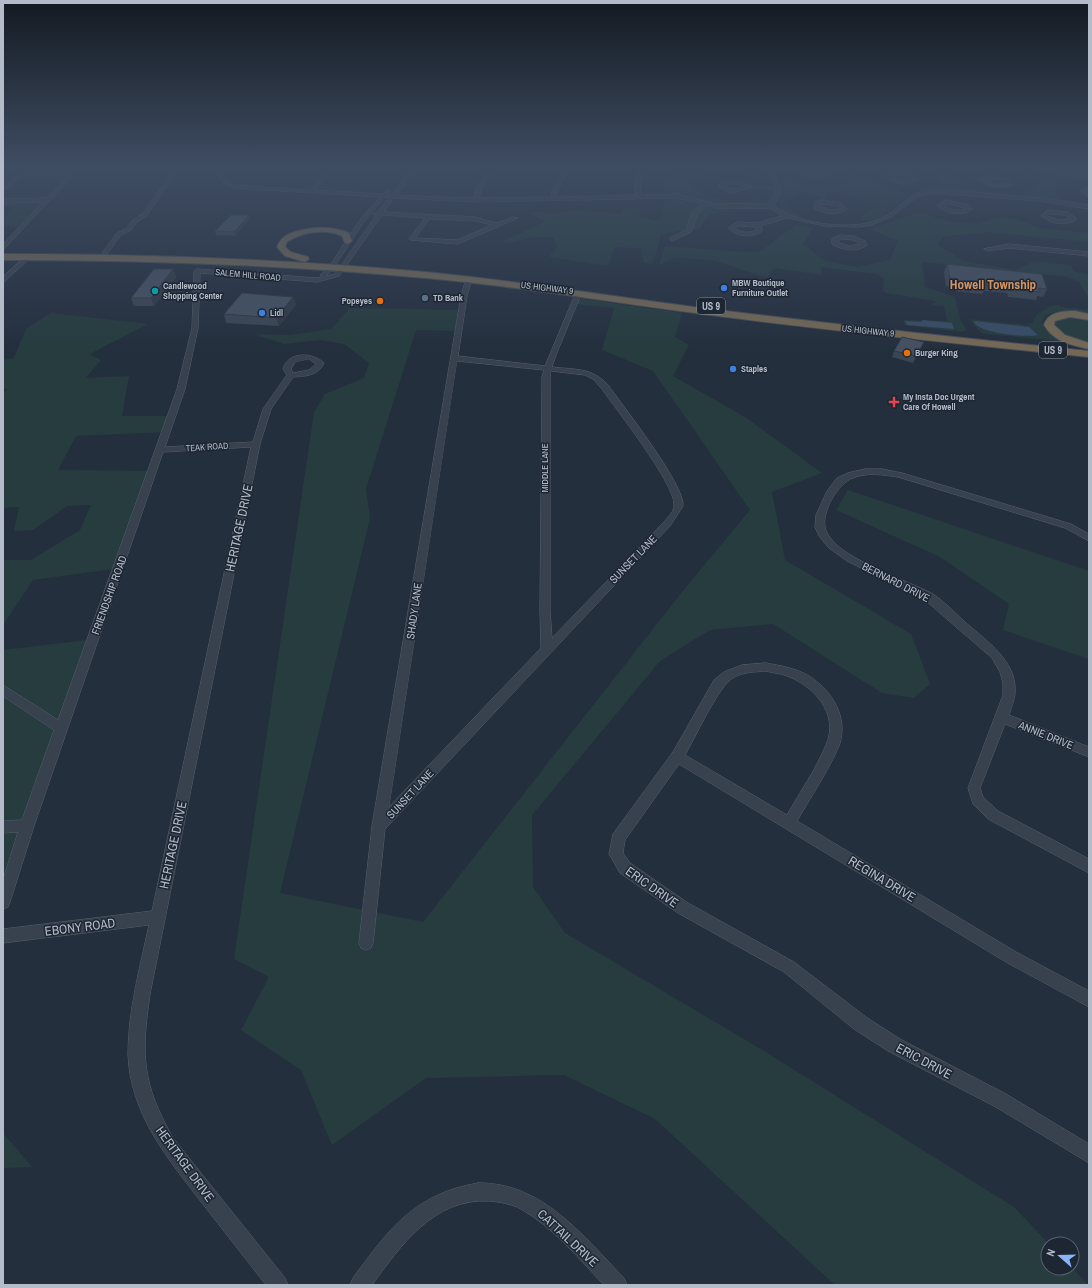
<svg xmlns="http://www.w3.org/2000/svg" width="1092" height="1288" viewBox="0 0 1092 1288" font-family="'Archivo Narrow',sans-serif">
<rect width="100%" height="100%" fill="#242f3e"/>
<g fill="#263c3f">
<path d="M679,167l84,2 -1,11 -20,-6 -32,-1 -20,11c9,11 38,20 52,18 8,-1 15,-3 22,-5l-7,8 -33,-1 -16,-3 -23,-7 -15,1 -8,-10 15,-12z"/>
<path d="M838,167h25l2,4 -4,6 41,15 5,4 -30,25 -17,-1 1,-3 14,-11 -36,-14 -13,1 2,5 -26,-6 -16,10 5,8 13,7h-11l-11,-6 -4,-11 7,-10 -4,-8 7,-2c20,9 38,5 59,3l-2,-7 6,-4z"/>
<path d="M912,167h136l12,5 29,4v3l-32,5 -3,7 7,5v4l-42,-4 14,-7 4,-6c-26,-16 -53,-17 -82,-9l3,7 26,11 -24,-1 -28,-3 7,-4 -2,-8z"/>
<path d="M677,199l17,5 39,6 -24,4 -10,16 -22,1 -16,4 -8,29 -9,-1 -3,-15 -26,-1 -7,19 -59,-9 8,-10 -4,-10h-20l-22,6 -10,-1 44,-20 -15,-10 24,1 25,-3 41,4 6,-6h15l-2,9 18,4 7,-6 -3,-8z"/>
<path d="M3,200h45l-27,28 -18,-3v-5l12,-13 -12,-1z"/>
<path d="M919,212l31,10 29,2 21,-7 19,3 20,8 44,5 6,-2v11l-103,-10 -43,5 -5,8 26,16 51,9 20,-9 36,4 3,6 15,4v24l-10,-17 -11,-5 -144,-15 -2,2 3,23 30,10 5,22 7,11 -6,2 -57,-7v-5l43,1 -3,-15 -11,-1 -1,-2h4l-1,-2 -49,-8 -3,-2 1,-13 -8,-4 -56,-7 3,8 -49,-7 -7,10 -51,-17 -40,-4 -17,8 6,-19 93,7 38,-28 17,3 -10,16 22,17 33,6 32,-7 8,-19 -28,-12z"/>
<path d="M576,298l106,15 -7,24 14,8 -16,31 72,41 77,56 -50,19 13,68 126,74 19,50 -16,14 -32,-5 -109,-69 -63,6 -50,31 -128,154 1,72 32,46 199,118 250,156 35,37 -1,24h24l16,17h-253l-180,-166 -91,-44 -138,3 -94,67 -31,-75 -60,-40 28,-53 -35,-18 80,-547 11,-18 39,-16 5,-15 -25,-19 -24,-4 -36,4 -30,-10 36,1 41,-6 19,-21 111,2 -1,21 -44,-1 -50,159 4,29 -90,375 143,29 263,-335 64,-77 -97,-139 -51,-21 12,-42 -41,-4z"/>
<path d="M1059,305l2,2 28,3v4c-15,-2 -34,-7 -46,4l-1,5 3,7 16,11 -77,-7 -5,-3 -12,-15 2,3 59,6 -1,-2h6c1,-9 8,-12 15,-14l-2,-2z"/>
<path d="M51,313l97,11 -58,30 11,6 -15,18 43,-2 -7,40h53l-8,16 -91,4 -18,34 96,1 -34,97 -87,12 -30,45v-65h28l49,-30 11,-25 -24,1 -34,24 -19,1 5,-24 -16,1v-114l4,-5h-4v-29l11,-2 12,-29z"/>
<path d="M1064,316l25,2v26l-26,-8 -11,-13z"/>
<path d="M848,490l241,81v88l-86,-29 6,-26 -69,-47 -104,-47z"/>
<path d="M96,639l-93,273v-262z"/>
<path d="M3,1133l29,34 -29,1z"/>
</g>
<g fill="#394c67">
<path d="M923,320l29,3 2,6 -47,-4 -2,-4 16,1z"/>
<path d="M974,321l55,6 9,8c-10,3 -63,-2 -64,-14z"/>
</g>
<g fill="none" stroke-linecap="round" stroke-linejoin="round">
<g stroke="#565f6c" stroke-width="1">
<g id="minor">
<path d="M76,167h5l-78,83v-6l40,-42 -40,1v-4l44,-1 22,-23 -47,1 -19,16v-5l18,-14 51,-1z"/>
<path d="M176,167h51l-3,7 1,6 9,5 75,5 22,-23h5l-21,23 68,4 4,-4 3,2 -2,2h4l20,-27h5l-20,28 66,3h11l3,-12 14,-19h5l-13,19 -4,12 73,-1v-7l14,-23h5l-13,23 -1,7 79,-2 -2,-11 6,-17h5l-5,17 1,11 36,-1 40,10h51l8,-13c-4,-2 -22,-4 -28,-2 -11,2 -20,7 -30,-3l6,-5h17l7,5 28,1 -8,-14 1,-6c10,0 20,3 30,3 11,1 21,-4 31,5 -11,9 -21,3 -31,-2 -6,-3 -18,-2 -26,-3v3l9,16 -8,17c23,18 81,26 108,12 20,-11 27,-27 52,-29 17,-1 33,3 49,4 36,3 71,6 106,12v4l-50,-8 -105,-8 -15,3 -28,21 -19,8 -14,2 -33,-1 -38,-8 -27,8 3,3 -2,3c-11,6 -24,5 -33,-4l9,-6 19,1 26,-7 -12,-8h-53l-9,-3 -10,8 -7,19 -19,9 -2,-1v-2l16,-8 6,-18 10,-8 -25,-6 -201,4 -82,-4 -10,14 91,5 22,6 16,-6 5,1 -60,26 -48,-4 -1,-1 16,-21 -43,-3 -43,61 -22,6 -117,-9 -2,55 -13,61 -20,58 88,-5 10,-33 24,-34 -4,-6c5,-18 30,-17 41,-6 -6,13 -18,13 -31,14l-22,32 -11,35 -110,550c-9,62 -8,89 23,144l112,140 3,7h-22c-21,-27 -42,-54 -64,-82 -34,-44 -72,-89 -74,-149 0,-43 12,-87 21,-129l-146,18v-14l149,-18 99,-464 -88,5 -129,374 -24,76 -2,5 -5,2v-29l15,-48 -15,1v-12l19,-1 32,-90 -51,-34v-11l55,35 119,-331 15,-61 2,-57 3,-2 120,9 5,-1 -2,-2 1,-1 8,-7 30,-46 21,-24 -147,-9 -12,-6 -3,-8 2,-3h-42l-31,44 -11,8 -5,7 -10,5 -14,19h-4l-1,-1 15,-20 10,-5 5,-7 11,-8zM807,172h14l3,3 -11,1 -9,-3zM727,184h13l3,3 -9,2 -10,-3zM385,197h4l-11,15 -5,2 2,3 -40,57 -9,2 7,-7 30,-46zM430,219l45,2 17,4 -35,15 -41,-2zM738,226l16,1 3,2c-7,5 -15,4 -22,-1zM309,359l7,5 -7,6 -16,3 -2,-4 4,-7z"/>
<path d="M1028,167h15l46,7v4z"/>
<path d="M903,171l11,4 4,4c-9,8 -24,6 -32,-3l4,-3zM903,175l9,4 -10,1 -10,-4z"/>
<path d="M990,175l17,3 7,5c-10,7 -25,5 -34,-3zM991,179l13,1 3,3 -10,1 -10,-4z"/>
<path d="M1089,186v4l-2,1 2,2v4l-9,-6z"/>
<path d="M823,200l18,3 6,6c-10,7 -23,5 -33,-1l1,-6zM819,204l18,1 4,4 -11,1 -11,-4z"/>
<path d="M946,200l23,5 3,4c-10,8 -26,5 -35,-3zM947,204l10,1 9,4c-8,3 -16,1 -22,-3z"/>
<path d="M1048,210l20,2 9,7c-10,8 -27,5 -36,-3zM1049,214l16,1 5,4 -11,1 -12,-4z"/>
<path d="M841,235l13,1 11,5 2,4c-10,8 -25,5 -35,-1v-5zM842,239l11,1 8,4 -12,2 -12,-4z"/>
<path d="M1009,244l80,8v4l-80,-8 -22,3 -3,-2z"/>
<path d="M25,257l5,1 -27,25v-6z"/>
<path d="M469,277l3,2 -5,17 -9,60 87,10 31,-74 5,-1 1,1 -26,63 -4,12c24,3 39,0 56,18 15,21 77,100 75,121l-13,20 -285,303 -12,114 -2,5 -5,2 -5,-2 -2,-5 13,-117 89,-530 5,-17zM457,361l87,9 -2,7 -2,233 1,38 -152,159zM551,371l34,4 8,4 9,10c14,20 72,94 72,115 1,7 -6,13 -10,18l-112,116 -2,-28v-233z"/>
<path d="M865,469h17l20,4 169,51 18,10v7l-24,-13 -167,-51c-15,-2 -31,-5 -45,1 -15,5 -31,33 -28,49 1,6 6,12 10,16 18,19 70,37 96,50 12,7 24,20 35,30 21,18 52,39 49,71 -1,7 -4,14 -6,21l80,32v10l-84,-33 -25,64 3,9 15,14 91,48v14l-101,-54 -15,-15 -5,-16 35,-93v-12l-3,-11 -8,-14 -67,-58 -78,-39 -18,-13 -10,-12 -4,-9 1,-12 11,-24 10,-13 11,-5z"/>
<path d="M766,663c15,3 30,5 43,13 24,15 40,43 30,70 -10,24 -29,52 -42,75l219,131 73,39v16l-83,-45 -327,-198 -54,76 -2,13 7,10 58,40 106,59 72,55 34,22 106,55 83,50v19l-95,-57 -106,-55 -34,-22 -70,-57 -106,-59 -58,-40 -11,-19 4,-20 60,-82 41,-72 10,-8 18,-7zM766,671c6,2 12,2 18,4 29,9 56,39 42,70 -10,24 -26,47 -39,70l-102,-60c10,-17 34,-70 48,-77 10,-6 21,-6 33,-7z"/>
<path d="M478,1183c64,-1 105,53 146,95l3,7h-23c-26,-27 -50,-57 -83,-76 -9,-5 -21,-7 -32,-8 -55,-3 -88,44 -117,84h-22l3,-7c36,-49 61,-84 125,-95z"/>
</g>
</g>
<g stroke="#434c59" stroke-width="2">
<g id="highway">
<path d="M314,228c13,-1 24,0 35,5l3,8 -4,3 -3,-1 -3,-7c-17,-8 -40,-4 -55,6l-2,5 6,5 17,5 1,2 -4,3 -20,-6 -8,-9c5,-15 23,-17 37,-19z"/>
<path d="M3,254c141,0 281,5 422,18 93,9 184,24 277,36 129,16 258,30 387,43v6c-129,-13 -258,-26 -387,-43 -93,-12 -184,-28 -277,-36 -141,-13 -281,-18 -422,-18z"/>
<path d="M1075,311l14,3v6l-19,-3 -15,4 -1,4 11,10 24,8v6c-18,-4 -35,-7 -45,-24 4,-13 18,-14 31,-14z"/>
</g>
</g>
<use href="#minor" fill="#38414e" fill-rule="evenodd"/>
<use href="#highway" fill="#746855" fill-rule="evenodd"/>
</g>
<g fill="#3b4654">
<path d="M249,215l1,4 -15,17 -19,-1 -1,-4z"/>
<path d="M947,264l100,25 -4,8 -6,-1 -1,4 -28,-3 -1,-4 -23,-2 -2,3 -27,-3v-4l-9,-1 -2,-14z"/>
<path d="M173,269l3,8 -22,29h-20l-3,-8z"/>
<path d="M293,297l3,8 -17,21 -53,-3 -2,-9z"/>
<path d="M921,349l-8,14 -21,-6 2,-6z"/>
</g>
<g fill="#303945">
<path d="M249,215l1,4 -15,17 -1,-4z"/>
<path d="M173,269l3,8 -22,29 -3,-8z"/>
<path d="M293,297l3,8 -17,21 -3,-8z"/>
<path d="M924,342l-3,7 -8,14 3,-7z"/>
</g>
<g fill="#455162" stroke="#303945">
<path d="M231,215h18l-15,17 -19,-1z"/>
<path d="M947,264l95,10 5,15 -9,-1 2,4 -9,-1 -19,-2 -1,-4 -25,-3v4l-27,-3 -1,-4 -8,-1z"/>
<path d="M154,269h19l-22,29h-20z"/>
<path d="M242,293l51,4 -17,21 -52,-4z"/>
<path d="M902,337l22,5 -8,14 -22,-5z"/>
</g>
<linearGradient id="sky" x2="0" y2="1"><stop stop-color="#141a22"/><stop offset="0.48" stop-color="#3f4d63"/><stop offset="1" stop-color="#3f4d63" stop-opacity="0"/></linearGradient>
<rect width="1092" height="348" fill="url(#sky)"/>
<g fill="#3f7fe0" stroke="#1d2633" stroke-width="1.5">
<circle cx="724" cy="288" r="4"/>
<circle cx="262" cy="313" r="4"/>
<circle cx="733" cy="369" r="4"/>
</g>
<circle fill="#0f9aa8" stroke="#1d2633" stroke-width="1.5" cx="155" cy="291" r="4"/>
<circle fill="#5c6f8a" stroke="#1d2633" stroke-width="1.5" cx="425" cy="298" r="4"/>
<g fill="#e8710a" stroke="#1d2633" stroke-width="1.5">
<circle cx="380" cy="301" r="4"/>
<circle cx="907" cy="353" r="4"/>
</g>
<path fill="#e0444e" stroke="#1d2633" stroke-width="1.5" d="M892 396h4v4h4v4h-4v4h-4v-4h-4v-4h4z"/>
<g text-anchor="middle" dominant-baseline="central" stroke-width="3" stroke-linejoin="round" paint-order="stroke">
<g font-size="9" fill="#b4bcc9" stroke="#1d2633">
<text transform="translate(248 275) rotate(5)">SALEM HILL ROAD</text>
<text transform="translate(547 288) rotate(7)">US HIGHWAY 9</text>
<text transform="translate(868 331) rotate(6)">US HIGHWAY 9</text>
<text transform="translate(207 447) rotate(-4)">TEAK ROAD</text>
<text transform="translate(545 468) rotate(-90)">MIDDLE LANE</text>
</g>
<g font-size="9" font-weight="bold" fill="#b4bcc9" stroke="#1d2633" text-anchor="start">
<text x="732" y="283">MBW Boutique<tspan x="732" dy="10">Furniture Outlet</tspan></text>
<text x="163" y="286">Candlewood<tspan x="163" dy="10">Shopping Center</tspan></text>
<text x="433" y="298">TD Bank</text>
<text x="372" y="301" text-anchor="end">Popeyes</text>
<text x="270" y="313">Lidl</text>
<text x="915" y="353">Burger King</text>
<text x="741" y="369">Staples</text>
<text x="903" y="397">My Insta Doc Urgent<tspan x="903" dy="10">Care Of Howell</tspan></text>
</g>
<g fill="#1d2633" stroke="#878f9c" stroke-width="1">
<rect x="697" y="298" width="28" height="16" rx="3"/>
<rect x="1039" y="342" width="28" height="16" rx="3"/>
</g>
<g font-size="10" font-weight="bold" fill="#b4bcc9">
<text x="711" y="306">US 9</text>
<text x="1053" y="350">US 9</text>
</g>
<g font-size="11" fill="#b4bcc9" stroke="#1d2633">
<text transform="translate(633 559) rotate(-46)">SUNSET LANE</text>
<text transform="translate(896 582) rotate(27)">BERNARD DRIVE</text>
<text transform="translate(109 595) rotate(-70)">FRIENDSHIP ROAD</text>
<text transform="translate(414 611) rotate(-82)">SHADY LANE</text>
<text transform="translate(1046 735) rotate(22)">ANNIE DRIVE</text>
<text transform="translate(410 794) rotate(-47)">SUNSET LANE</text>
</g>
<g font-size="13" font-weight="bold" fill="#d59563" stroke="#1d2633">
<text x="993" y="284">Howell Township</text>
</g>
<g font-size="13" fill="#b4bcc9" stroke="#1d2633">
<text transform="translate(239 528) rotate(-78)">HERITAGE DRIVE</text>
<text transform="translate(173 845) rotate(-78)">HERITAGE DRIVE</text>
<text transform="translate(882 879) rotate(31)">REGINA DRIVE</text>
<text transform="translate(652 887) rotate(35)">ERIC DRIVE</text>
<text transform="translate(80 927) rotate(-7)">EBONY ROAD</text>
<text transform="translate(924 1061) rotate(28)">ERIC DRIVE</text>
<text transform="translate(185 1164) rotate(54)">HERITAGE DRIVE</text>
<text transform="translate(568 1238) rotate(43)">CATTAIL DRIVE</text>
</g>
</g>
<rect width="1092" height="1288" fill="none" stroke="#b4bcc9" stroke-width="8"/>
<g transform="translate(1060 1256) rotate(290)"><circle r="19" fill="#1d2633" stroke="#59626f"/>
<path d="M0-3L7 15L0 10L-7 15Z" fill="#8ab4f8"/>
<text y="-6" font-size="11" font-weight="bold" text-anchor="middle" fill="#b4bcc9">N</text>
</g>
</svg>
